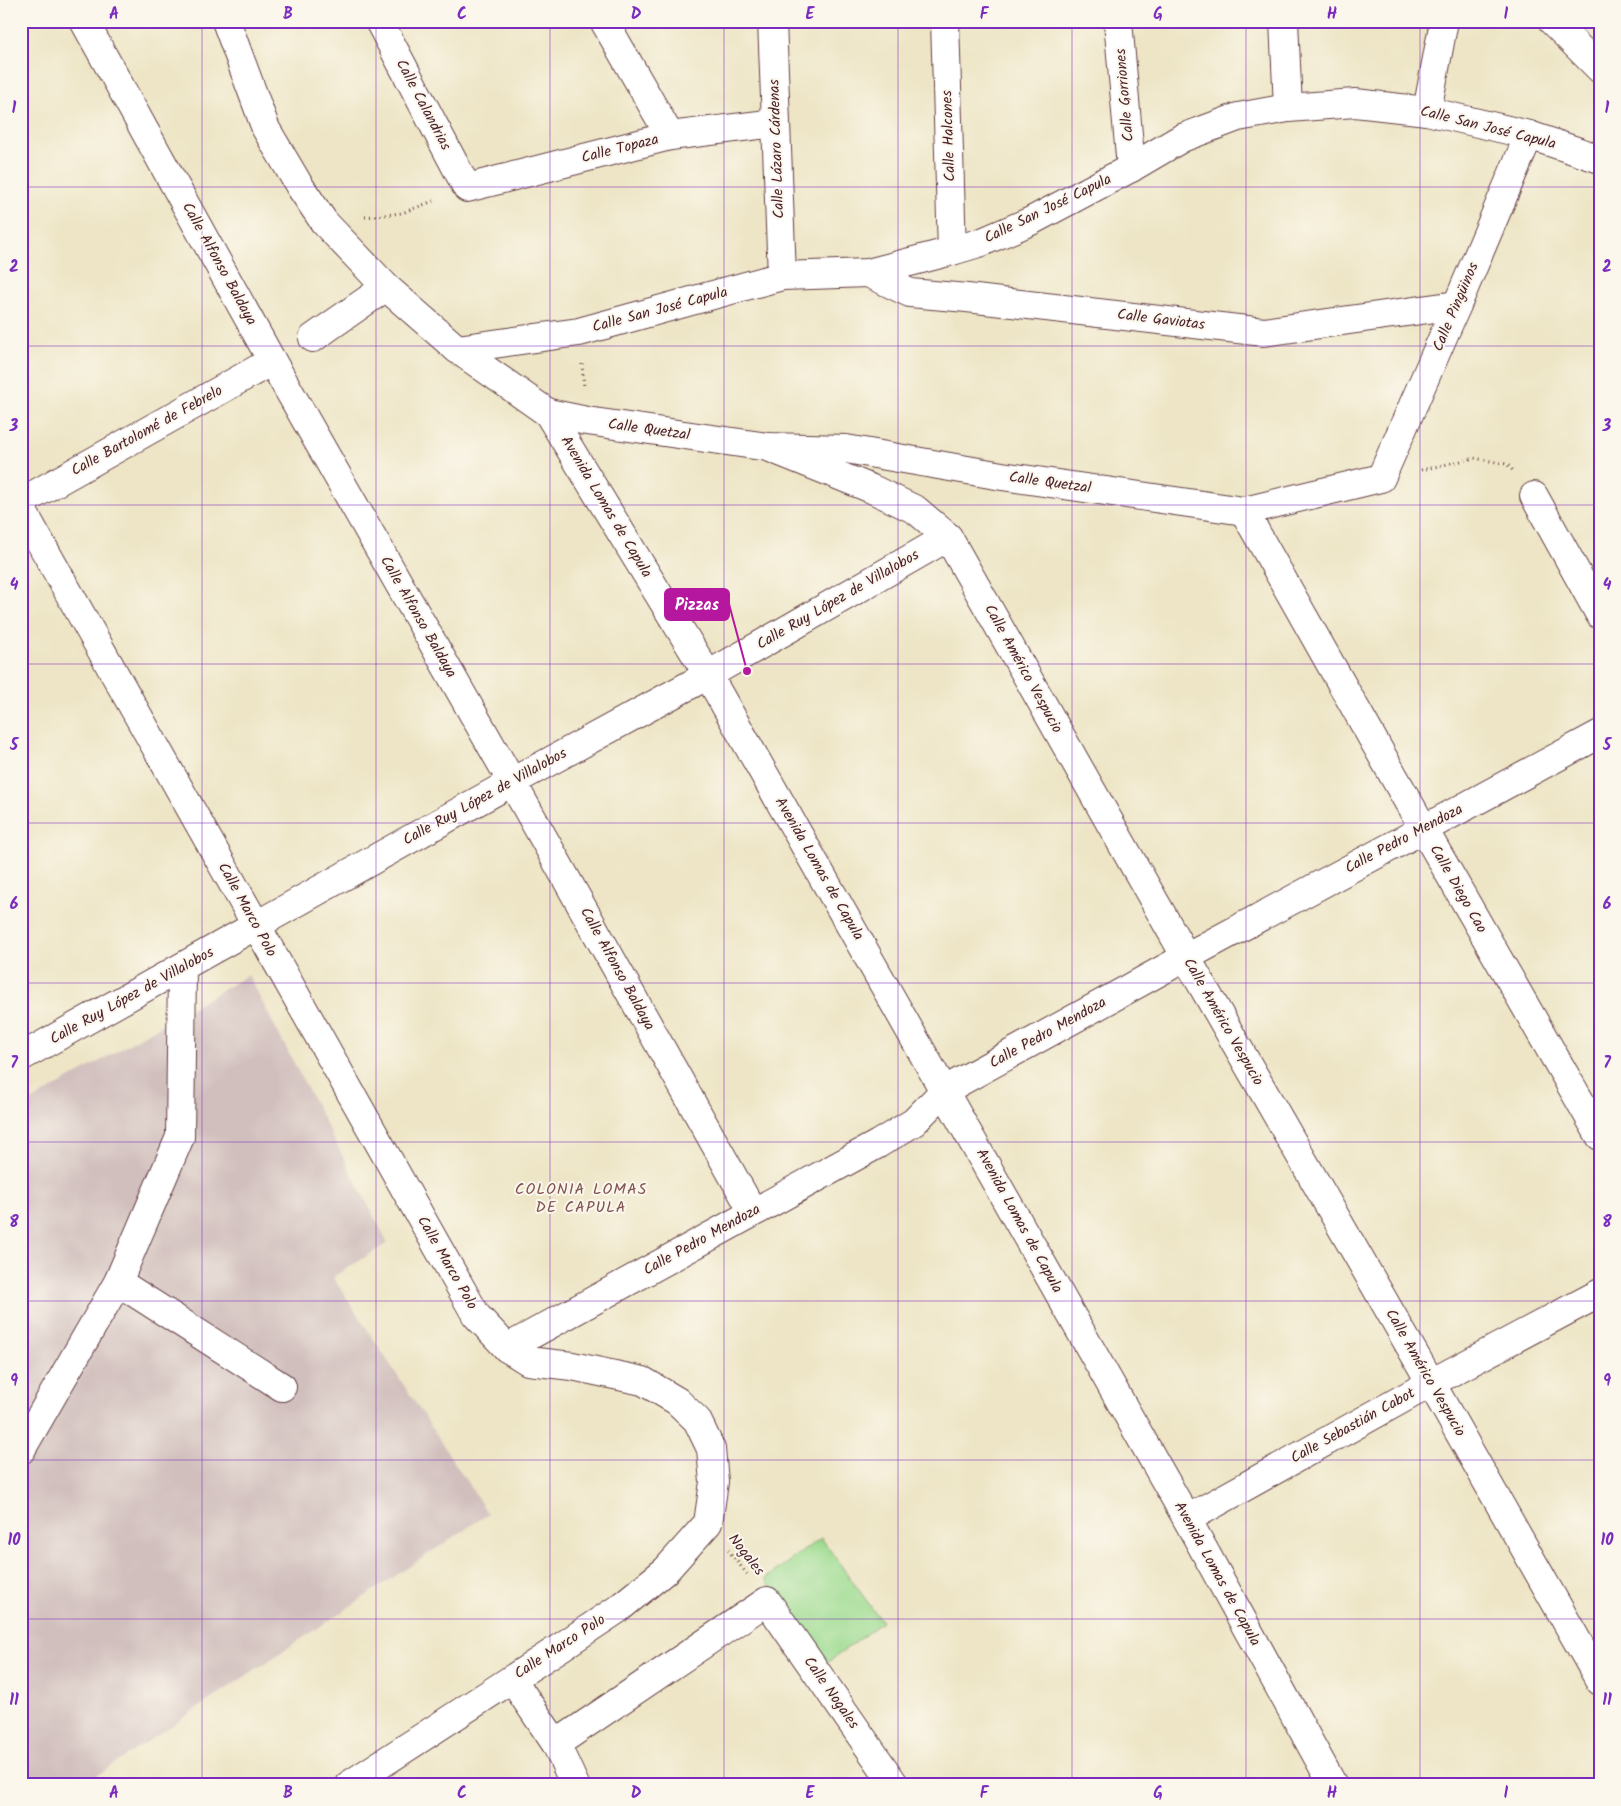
<svg xmlns="http://www.w3.org/2000/svg" width="1621" height="1806" viewBox="0 0 1621 1806" font-family="Kalam,sans-serif">
<rect width="100%" height="100%" fill="#fbf7ec"/>
<filter id="ink" filterUnits="userSpaceOnUse"><feTurbulence type="fractalNoise" baseFrequency=".02" numOctaves="2"/><feDisplacementMap in="SourceGraphic" scale="10" xChannelSelector="R" yChannelSelector="G"/><feConvolveMatrix kernelMatrix="1 2 1 2 8 2 1 2 1" color-interpolation-filters="sRGB"/></filter>
<filter id="wash" filterUnits="userSpaceOnUse"><feTurbulence type="fractalNoise" baseFrequency=".0096" numOctaves="4" result="noise"/><feDisplacementMap in="SourceGraphic" scale="20" xChannelSelector="R" yChannelSelector="G"/><feGaussianBlur stdDeviation="1.12" result="paint"/><feColorMatrix in="noise" values="0 0 0 0 0 0 0 0 0 0 0 0 0 0 0 0 0 1.4 0 .05"/><feComposite in="paint" operator="in"/></filter>
<g filter="url(#wash)">
<rect width="100%" height="100%" fill="#ede5c5"/>
<path fill="#d1bfbd" d="M248,975l140,268 -55,34 155,237 -405,271h-62v-678z"/>
<path fill="#9edc91" stroke="#747e5e" d="M821,1538l61,84 -55,41 -62,-84z"/>
</g>
<g filter="url(#ink)">
<g fill="none" stroke-linecap="round" stroke-linejoin="round">
<g stroke="#623d42" stroke-width="30">
<g id="minor">
<path d="M84,21l188,340 240,421 241,430"/>
<path d="M226,21l40,108 33,56 25,37 62,65 71,62 91,64 160,262 479,844 146,266"/>
<path d="M379,21l88,167 203,-52 105,-13"/>
<path d="M604,21l66,115"/>
<path d="M772,21l10,255"/>
<path d="M945,21l7,230"/>
<path d="M1118,21l13,147"/>
<path d="M1284,21l4,87"/>
<path d="M1552,21l48,48"/>
<path d="M1427,111l17,-90"/>
<path d="M868,273l42,20 57,5 297,34 193,-27"/>
<path d="M313,338l73,-51"/>
<path d="M457,349l122,-17 203,-56 86,-3 84,-22 30,-9 49,-21 100,-53 51,-30 56,-21 50,-9 67,-5 72,8 102,24 71,24"/>
<path d="M548,413l39,8 181,26 78,2 156,27 242,35 137,-33 76,-173 72,-170"/>
<path d="M768,447l104,42 44,21 32,27 238,420 245,426 169,298"/>
<path d="M1534,496l66,119"/>
<path d="M21,502l251,-141"/>
<path d="M21,508l455,807 31,33 21,13 44,5 71,15 34,20 20,19 14,29 3,33 -6,41 -42,47 -48,39 -57,38 -212,138"/>
<path d="M1244,511l179,317 177,308"/>
<path d="M21,1057l491,-275 196,-107 240,-138"/>
<path d="M118,1282l164,105"/>
<path d="M507,1348l371,-204 36,-22 31,-32 241,-133 414,-223"/>
<path d="M21,1450l97,-168 62,-145 2,-169"/>
<path d="M1187,1519l244,-136 169,-90"/>
<path d="M512,1679l44,65 19,41"/>
<path d="M556,1744l211,-143 128,184"/>
</g>
</g>
<g stroke="#623d42" stroke-width="3" stroke-dasharray="1 4" stroke-linecap="butt">
<path d="M365,217l37,-4 34,-13"/>
<path d="M582,364l2,24"/>
<path d="M1421,470l53,-12 33,6 7,8"/>
<path d="M728,1550l19,24"/>
</g>
<use href="#minor" stroke="#fff" stroke-width="28"/>
</g>
</g>
<path fill="none" stroke="#7b2cbf" stroke-width="1" stroke-opacity="0.55" d="M202,21v1764M376,21v1764M550,21v1764M724,21v1764M898,21v1764M1072,21v1764M1246,21v1764M1420,21v1764M21,187h1579M21,346h1579M21,505h1579M21,664h1579M21,823h1579M21,983h1579M21,1142h1579M21,1301h1579M21,1460h1579M21,1619h1579"/>
<g text-anchor="middle" dominant-baseline="central" stroke-width="4" stroke-linejoin="round" paint-order="stroke">
<g font-size="15" fill="#4a1f2b" stroke="#fbf7ec">
<text transform="translate(1125 95) rotate(-95)">Calle Gorriones</text>
<text transform="translate(423 105) rotate(62)">Calle Calandrias</text>
<text transform="translate(1488 128) rotate(14)">Calle San José Capula</text>
<text transform="translate(949 136) rotate(-92)">Calle Halcones</text>
<text transform="translate(620 149) rotate(-14)">Calle Topaza</text>
<text transform="translate(777 149) rotate(-92)">Calle Lázaro Cárdenas</text>
<text transform="translate(1048 209) rotate(-26)">Calle San José Capula</text>
<text transform="translate(219 264) rotate(61)">Calle Alfonso Baldaya</text>
<text transform="translate(1456 307) rotate(-67)">Calle Pingüinos</text>
<text transform="translate(660 310) rotate(-15)">Calle San José Capula</text>
<text transform="translate(1161 320) rotate(7)">Calle Gaviotas</text>
<text transform="translate(649 430) rotate(8)">Calle Quetzal</text>
<text transform="translate(147 431) rotate(-29)">Calle Bartolomé de Febrelo</text>
<text transform="translate(1050 483) rotate(8)">Calle Quetzal</text>
<text transform="translate(606 507) rotate(59)">Avenida Lomas de Capula</text>
<text transform="translate(838 600) rotate(-30)">Calle Ruy López de Villalobos</text>
<text transform="translate(418 617) rotate(60)">Calle Alfonso Baldaya</text>
<text transform="translate(1023 669) rotate(61)">Calle Américo Vespucio</text>
<text transform="translate(485 797) rotate(-29)">Calle Ruy López de Villalobos</text>
<text transform="translate(1404 839) rotate(-28)">Calle Pedro Mendoza</text>
<text transform="translate(819 869) rotate(60)">Avenida Lomas de Capula</text>
<text transform="translate(1458 889) rotate(60)">Calle Diego Cao</text>
<text transform="translate(247 910) rotate(61)">Calle Marco Polo</text>
<text transform="translate(617 969) rotate(61)">Calle Alfonso Baldaya</text>
<text transform="translate(132 996) rotate(-29)">Calle Ruy López de Villalobos</text>
<text transform="translate(1223 1022) rotate(60)">Calle Américo Vespucio</text>
<text transform="translate(1048 1033) rotate(-29)">Calle Pedro Mendoza</text>
<text transform="translate(1019 1221) rotate(61)">Avenida Lomas de Capula</text>
<text transform="translate(702 1240) rotate(-29)">Calle Pedro Mendoza</text>
<text transform="translate(447 1263) rotate(60)">Calle Marco Polo</text>
<text transform="translate(1425 1373) rotate(60)">Calle Américo Vespucio</text>
<text transform="translate(1353 1426) rotate(-29)">Calle Sebastián Cabot</text>
<text transform="translate(746 1555) rotate(52)">Nogales</text>
<text transform="translate(1217 1574) rotate(61)">Avenida Lomas de Capula</text>
<text transform="translate(560 1647) rotate(-33)">Calle Marco Polo</text>
<text transform="translate(831 1693) rotate(55)">Calle Nogales</text>
</g>
<g font-size="16" letter-spacing="1" fill="#825453" stroke="#fbf7ec">
<text x="581" y="1189">COLONIA LOMAS<tspan x="581" dy="18">DE CAPULA</tspan></text>
</g>
</g>
<path fill="none" stroke="#b5179e" stroke-width="2" d="M747 671L729 604"/>
<circle fill="#b5179e" stroke="#fbf7ec" stroke-width="2" cx="747" cy="671" r="5"/>
<rect fill="#b5179e" stroke="#b5179e" stroke-width="2" x="665" y="589" width="64" height="31" rx="5"/>
<g font-size="16" text-anchor="middle" font-weight="bold" fill="#fff">
<text x="697" y="610">Pizzas</text>
</g>
<rect width="1621" height="1806" fill="none" stroke="#fbf7ec" stroke-width="55"/>
<rect x="28" y="28" width="1566" height="1750" fill="none" stroke="#7b2cbf" stroke-width="2"/>
<g font-size="16" text-anchor="middle" font-weight="bold" fill="#7b2cbf">
<text x="114" y="19">A</text>
<text x="288" y="19">B</text>
<text x="462" y="19">C</text>
<text x="636" y="19">D</text>
<text x="810" y="19">E</text>
<text x="984" y="19">F</text>
<text x="1158" y="19">G</text>
<text x="1332" y="19">H</text>
<text x="1506" y="19">I</text>
<text x="14" y="113">1</text>
<text x="1607" y="113">1</text>
<text x="14" y="272">2</text>
<text x="1607" y="272">2</text>
<text x="14" y="431">3</text>
<text x="1607" y="431">3</text>
<text x="14" y="590">4</text>
<text x="1607" y="590">4</text>
<text x="14" y="750">5</text>
<text x="1607" y="750">5</text>
<text x="14" y="909">6</text>
<text x="1607" y="909">6</text>
<text x="14" y="1068">7</text>
<text x="1607" y="1068">7</text>
<text x="14" y="1227">8</text>
<text x="1607" y="1227">8</text>
<text x="14" y="1386">9</text>
<text x="1607" y="1386">9</text>
<text x="14" y="1545">10</text>
<text x="1607" y="1545">10</text>
<text x="14" y="1705">11</text>
<text x="1607" y="1705">11</text>
<text x="114" y="1798">A</text>
<text x="288" y="1798">B</text>
<text x="462" y="1798">C</text>
<text x="636" y="1798">D</text>
<text x="810" y="1798">E</text>
<text x="984" y="1798">F</text>
<text x="1158" y="1798">G</text>
<text x="1332" y="1798">H</text>
<text x="1506" y="1798">I</text>
</g>
</svg>
